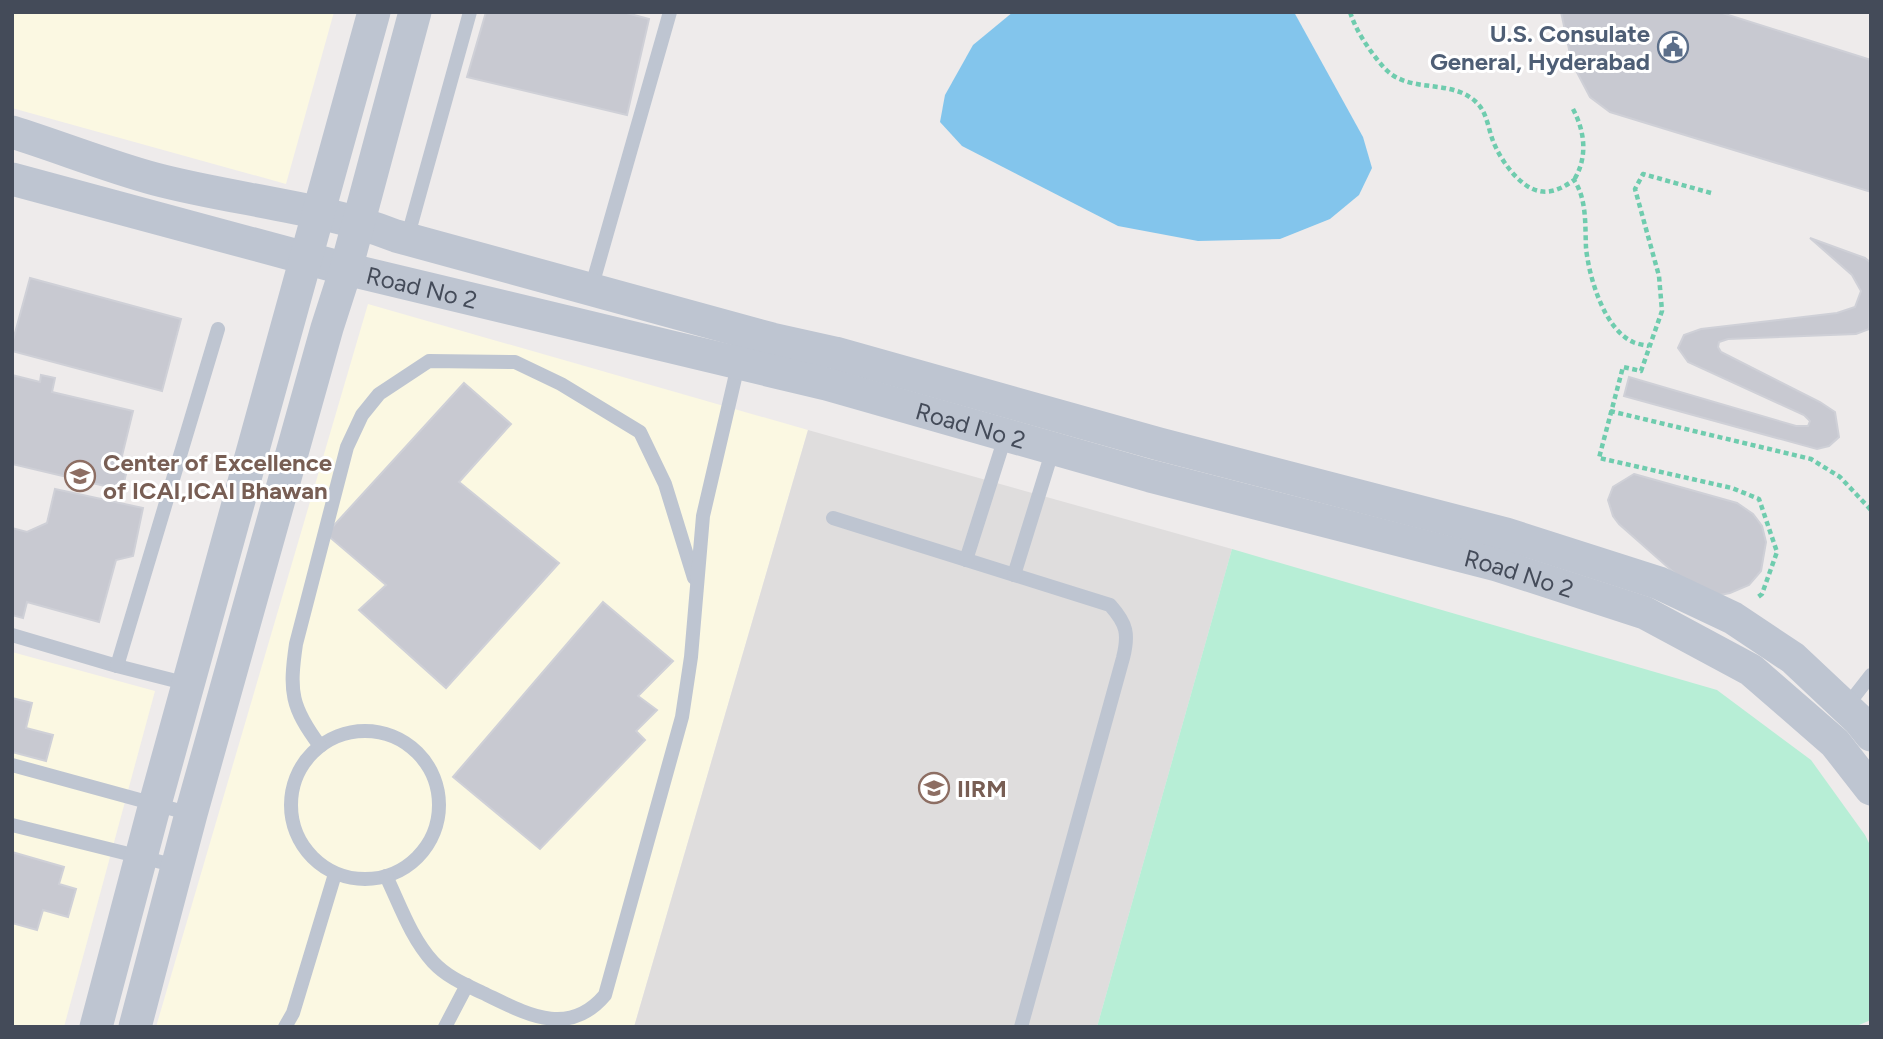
<svg xmlns="http://www.w3.org/2000/svg" width="1883" height="1039" viewBox="0 0 1883 1039" font-family="Figtree,sans-serif">
<rect width="100%" height="100%" fill="#eeebeb"/>
<g fill="#fbf8e2">
<path d="M12,12h322l-48,172 -274,-76z"/>
<path d="M368,304l440,126 -174,597h-478z"/>
<path d="M12,652l143,39 -91,336h-52z"/>
</g>
<path fill="#dfdddd" d="M808,430l424,119 -135,478h-463z"/>
<path fill="#b7eed6" d="M1232,549l485,141 94,70 54,75 6,12v173l-17,7h-757z"/>
<path fill="#83c5ec" d="M1013,12h281l69,125 9,31 -13,27 -29,24 -50,20 -82,2 -80,-15 -156,-80 -22,-24 5,-27 28,-50z"/>
<g fill="#c8c9d1" stroke="#cfd0d7" stroke-width="2">
<path d="M486,12h137l26,7 -22,96 -160,-38z"/>
<path d="M1561,12h158l152,48v132l-261,-80 -20,-15 -18,-34z"/>
<path d="M1810,238l55,20 6,5 -2,66 -13,5 -128,5 -9,3 -1,5 3,5 99,50 15,10 4,25 -10,9 -12,3 -193,-53 5,-19 167,49h12l2,-5 -6,-6 -116,-53 -10,-14 6,-13 17,-6 136,-16 18,-6 6,-16 -9,-16z"/>
<path d="M30,278l151,41 -19,72 -150,-40v-7z"/>
<path d="M12,375l28,7 1,-7 14,3 -3,14 81,19 -13,53 8,2 -6,24 -110,-26z"/>
<path d="M464,383l47,41 -52,58 100,81 -113,125 -87,-78 27,-25 -60,-51z"/>
<path d="M1634,474l103,29 16,11 9,12 4,16 -5,29 -12,14 -19,8 -15,3 -27,-11 -69,-61 -6,-8 -5,-16 5,-13z"/>
<path d="M55,489l88,19 -10,48 -17,4 -17,62 -72,-20 -4,16 -11,-3v-87l15,4 20,-9z"/>
<path d="M603,602l70,59 -35,35 19,14 -21,21 9,9 -105,109 -87,-72z"/>
<path d="M12,698l20,5 -6,25 27,7 -7,26 -34,-9z"/>
<path d="M12,852l52,15 -5,17 17,5 -8,28 -25,-7 -6,20 -25,-7z"/>
</g>
<g fill="none" stroke-linecap="round" stroke-linejoin="round">
<g stroke="#6fccae" stroke-width="4.5" stroke-dasharray="5 3.5" stroke-linecap="butt">
<path d="M1350,12c5,15 11,25 20,38 6,8 13,18 21,24 25,18 62,6 85,28 11,10 12,26 17,39 7,18 26,46 46,50 13,3 25,-4 35,-11 13,19 11,46 12,68 3,29 18,81 47,94 4,2 11,3 16,4"/>
<path d="M1573,109c12,23 15,48 1,71"/>
<path d="M1711,193l-68,-19 -8,15 24,87 3,35 -21,60 -18,-4 -24,91 133,30 27,11 18,53 -15,42 -4,3"/>
<path d="M1610,411l201,48 29,18 31,33"/>
</g>
<g stroke="#bec5d1" stroke-width="14">
<path d="M407,239l63,-227"/>
<path d="M591,289l79,-277"/>
<path d="M833,518l277,87c17,19 19,29 13,53l-102,369"/>
<path d="M966,560l40,-126"/>
<path d="M1014,575l39,-126"/>
<path d="M12,635l105,31 71,18"/>
<path d="M117,666l101,-337"/>
<path d="M1846,707l25,-32"/>
<circle cx="365" cy="805" r="74"/>
<path d="M320,746c-29,-39 -31,-54 -24,-102l51,-197 15,-32 17,-21 50,-33 86,1 46,22 79,48 25,52 29,94"/>
<path d="M12,765l179,49"/>
<path d="M12,825l165,41"/>
<path d="M386,876c14,29 25,62 47,86 14,15 31,22 50,31 42,20 85,46 122,2l77,-278 9,-60 12,-141 36,-155"/>
<path d="M285,1027l8,-14 42,-139"/>
<path d="M445,1027l22,-42"/>
</g>
<g stroke="#bec5d1" stroke-width="33">
<path d="M12,132c48,15 95,34 143,47 79,21 165,27 241,57l376,103 63,14 324,91 347,90 153,49 74,35 60,40 66,62 12,15"/>
<path id="s1" d="M12,179l334,90 480,115 324,92 347,89 148,48 106,57 84,73 36,46"/>
<path d="M96,1027l59,-223 219,-792"/>
<path d="M135,1027l56,-213 136,-486 19,-59 69,-257"/>
</g>
</g>
<defs>
<g id="civic-ring" transform="scale(1.575)"><circle r="9.5" fill="#fff" stroke="#5c6f8a" stroke-width="1.5"/><path d="M-.6-6.5H3V-4.5H.6V-3L4-1V1h2V6H-6V1h2V-1L-.6-3ZM-1.2 2.5V6h2.4V2.5Z" fill="#5c6f8a"/></g>
<g id="university-ring" transform="scale(1.575)"><circle r="9.5" fill="#fff" stroke="#8d6e63" stroke-width="1.5"/><path d="M0-5L7-2L0 1L-7-2ZM-4 1L0 2.5L4 1V4Q0 6-4 4Z" fill="#8d6e63"/></g>
</defs>
<g fill-rule="evenodd">
<use href="#civic-ring" x="1673" y="47"/>
<use href="#university-ring" x="80" y="476"/>
<use href="#university-ring" x="934" y="788"/>
</g>
<g text-anchor="middle" dominant-baseline="central" stroke-width="6" stroke-linejoin="round" paint-order="stroke">
<g font-size="24" font-weight="bold" fill="#4e5e75" stroke="#fff" text-anchor="end">
<text x="1650" y="33">U.S. Consulate<tspan x="1650" dy="28">General, Hyderabad</tspan></text>
</g>
<g font-size="24" fill="#444b59" stroke="#fff">
<text stroke="none"><textPath href="#s1" startOffset="424">Road No 2</textPath></text>
<text stroke="none"><textPath href="#s1" startOffset="990">Road No 2</textPath></text>
<text stroke="none"><textPath href="#s1" startOffset="1558">Road No 2</textPath></text>
</g>
<g font-size="24" font-weight="bold" fill="#785e54" stroke="#fff" text-anchor="start">
<text x="103" y="462">Center of Excellence<tspan x="103" dy="28">of ICAI,ICAI Bhawan</tspan></text>
<text x="957" y="788">IIRM</text>
</g>
</g>
<rect width="1883" height="1039" fill="none" stroke="#444b59" stroke-width="28"/>
</svg>
